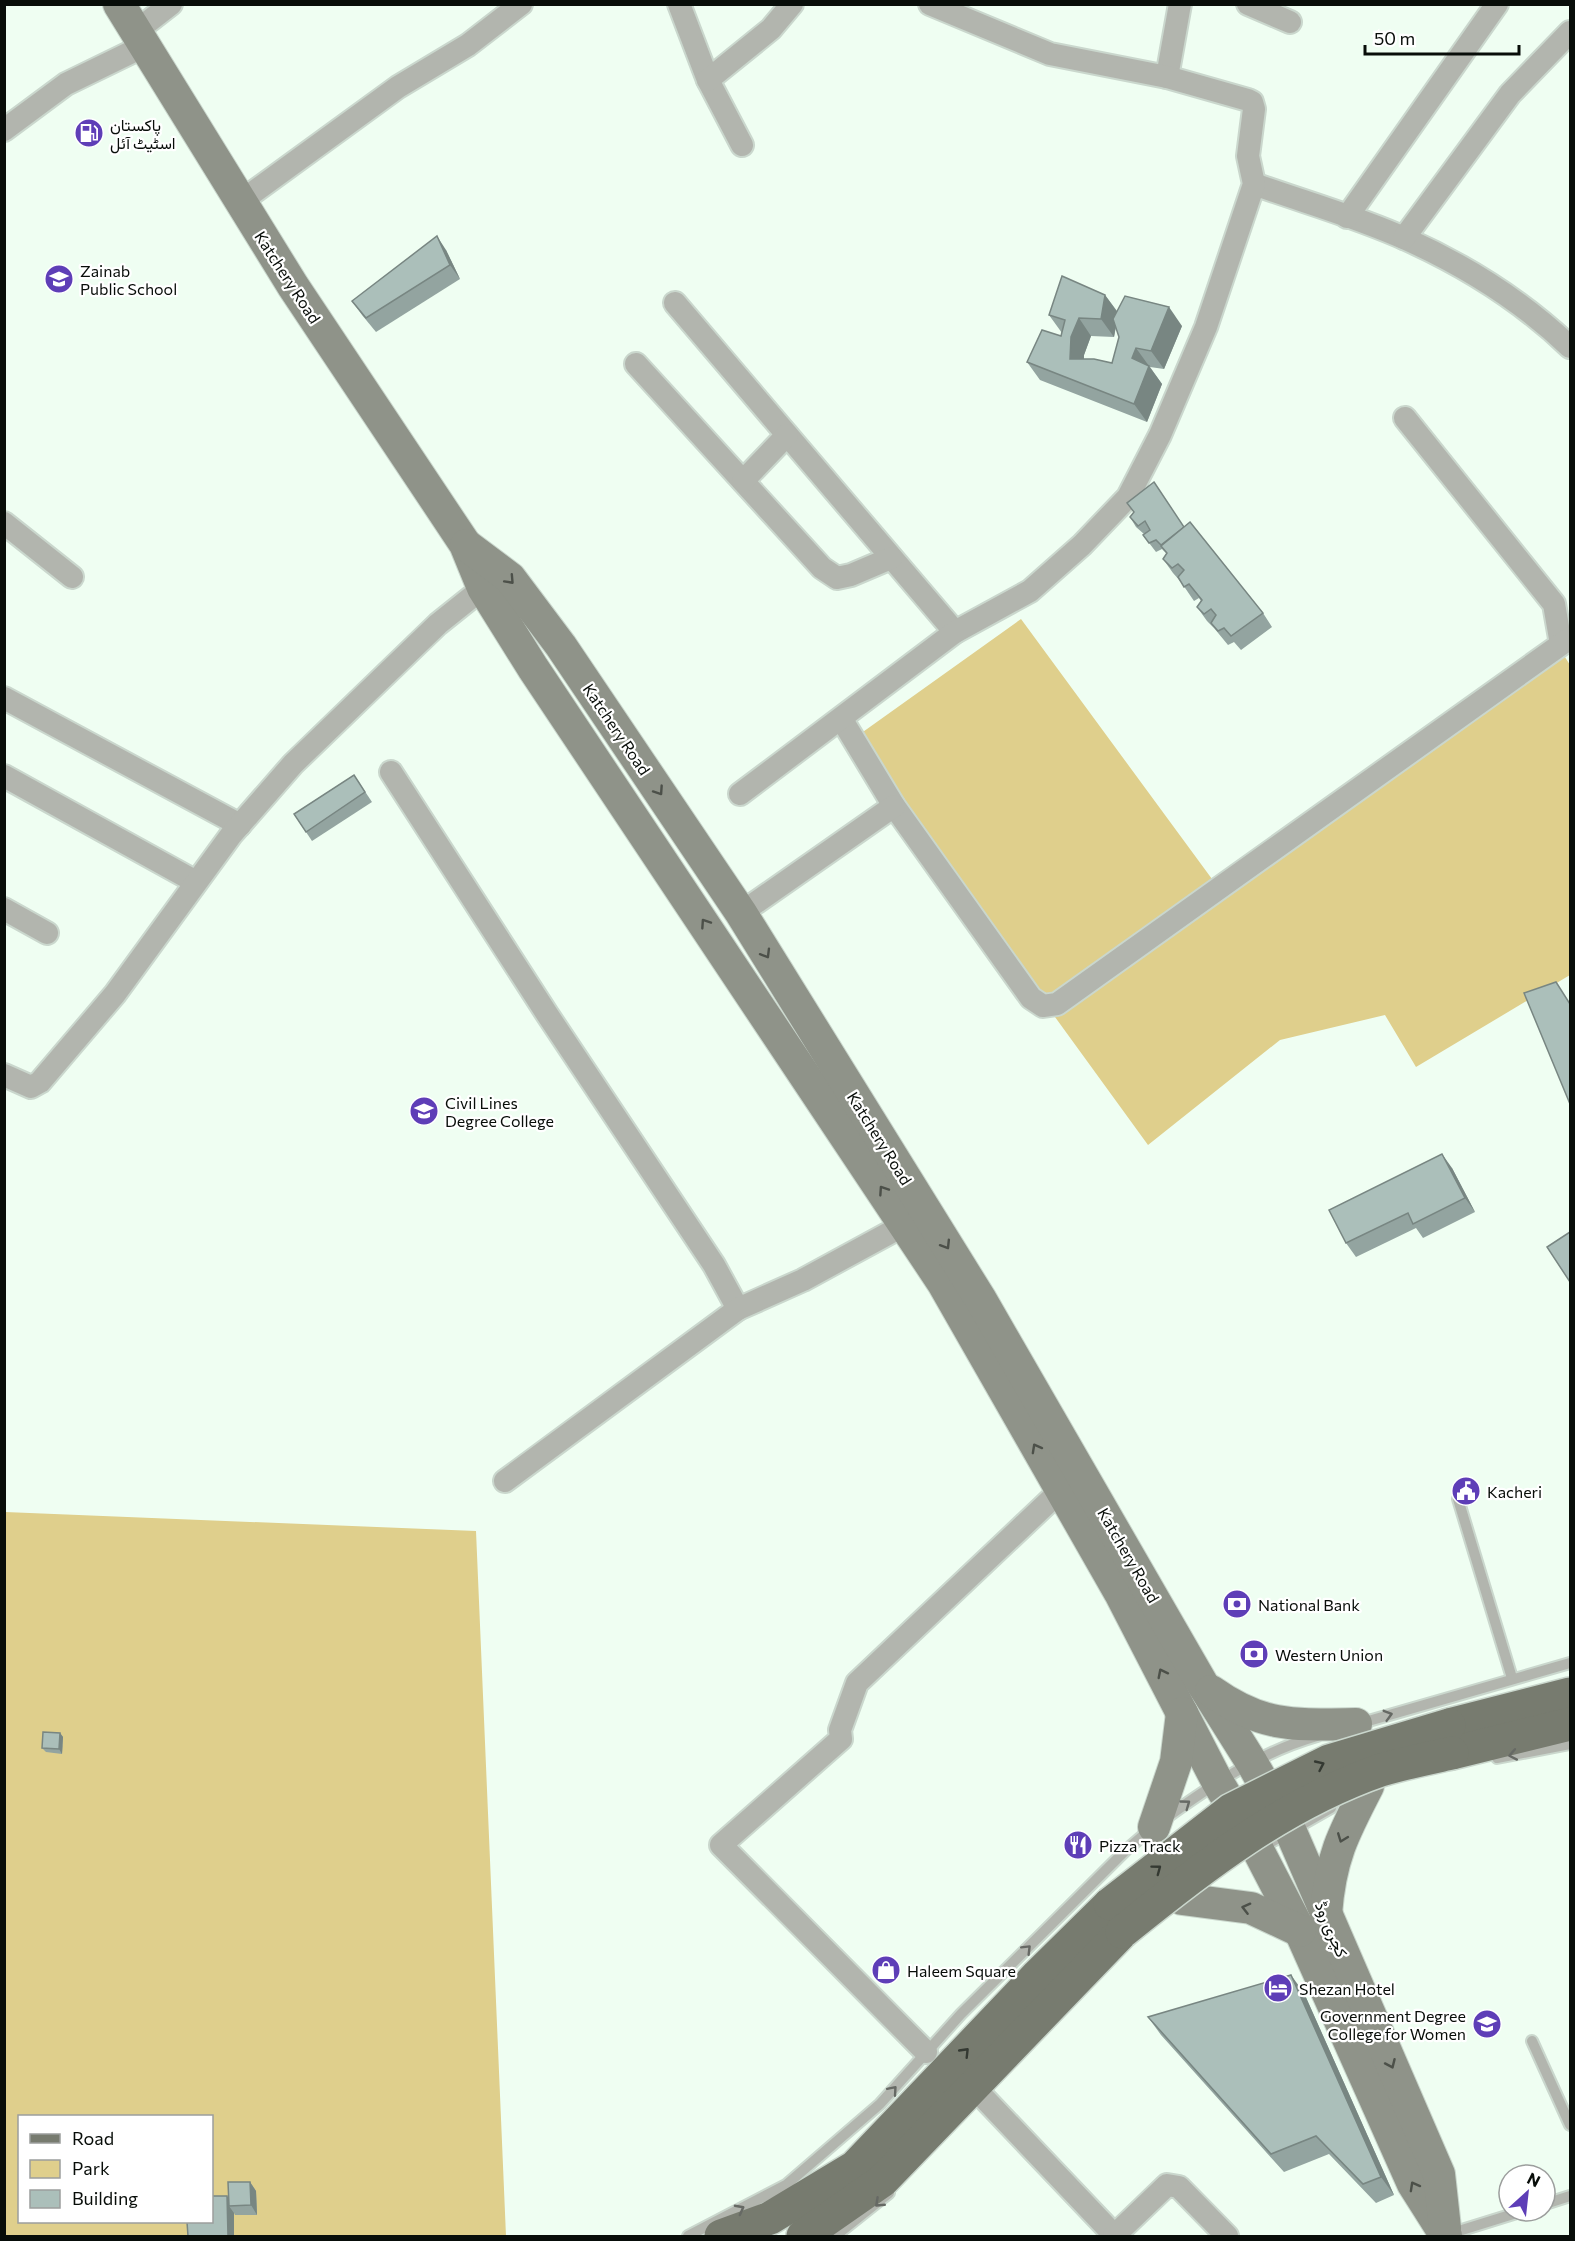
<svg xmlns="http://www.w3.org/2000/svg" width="1575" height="2241" viewBox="0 0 1575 2241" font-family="Commissioner,Vazirmatn,sans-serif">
<rect width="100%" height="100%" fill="#effef2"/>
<g fill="#dfcf8c" fill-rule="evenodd">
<path d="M1021,619l202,275 340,-240 7,11v310l-154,92 -31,-52 -105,25 -132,105 -295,-406z"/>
<path d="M5,1512l471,19 30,705h-501zM20,2116h192v106h-192z"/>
</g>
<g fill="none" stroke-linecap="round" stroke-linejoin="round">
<g stroke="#cad7cd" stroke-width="14">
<g id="service">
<path d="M1458,1499l54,179"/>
<path d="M1358,1724l212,-61"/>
<path d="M1497,1758l73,-14"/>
<path d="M1166,1818c47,-34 95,-66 151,-82"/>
<path d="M1259,1849l72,-41"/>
<path d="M1532,2041l38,84"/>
<path d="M1545,2204l25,-8"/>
<path d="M1449,2234l74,-23"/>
<path d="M688,2236l98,-51 94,-81 81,-90 164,-163 28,-24"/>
<path d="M835,2236l54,-43"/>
</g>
</g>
<g stroke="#cad7cd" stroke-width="26">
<g id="minor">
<path d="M679,4l29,76 34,65"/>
<path d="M1248,4l42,18"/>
<path d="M135,32l36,-28"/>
<path d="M1167,77l13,-73"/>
<path d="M708,80l63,-51 21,-25"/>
<path d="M4,130l62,-46 78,-38"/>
<path d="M1254,184c50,18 104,33 152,55 60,27 116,62 164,108"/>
<path d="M240,202l158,-115 70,-42 53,-41"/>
<path d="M1347,217l150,-213"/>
<path d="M1404,238l106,-144 60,-62"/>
<path d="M675,303l280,329"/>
<path d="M636,364l186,204 15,10 14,-3 40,-17"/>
<path d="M1405,418l149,186 7,40"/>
<path d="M743,481l44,-46"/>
<path d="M4,523l68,54"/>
<path d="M4,698l236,127"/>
<path d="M842,720l52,86 137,192 12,8 14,-2 513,-366"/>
<path d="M391,772l156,242 167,251 24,44"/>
<path d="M4,776l192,106"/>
<path d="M740,794l215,-162 75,-41 52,-46 46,-48 32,-62 46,-108 48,-143 -6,-28 6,-47 -2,-7 -4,-2 -81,-23 -117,-23 -120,-50"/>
<path d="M4,909l43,24"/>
<path d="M741,913l153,-107"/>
<path d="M4,1075l27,12 9,-5 75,-88 116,-159 62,-71 145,-140 45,-36"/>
<path d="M505,1481l233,-172 65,-29 114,-62"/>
<path d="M926,2052l-205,-207 120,-106 -1,-9 17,-47 203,-192"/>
<path d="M983,2097l132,139"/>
<path d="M1114,2236l53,-51 12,2 48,49"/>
</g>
</g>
<g stroke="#cad7cd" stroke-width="34">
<g id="secondary">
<path d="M119,4l174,282 172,258 18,44 50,80 410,615 177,310 97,188 41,69 42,81 113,253 33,52"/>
<path d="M466,545l44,33 51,68 180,267 240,387 222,385 49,78 39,69 148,342 6,54"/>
<path d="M1211,1691c52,37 84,34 145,33"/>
<path d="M1154,1827l22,-65 6,-49"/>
<path d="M1182,1899l69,9 49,23"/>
<path d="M1326,1914c4,-55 17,-80 42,-128"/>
</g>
</g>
<g stroke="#cad7cd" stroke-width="36">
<g id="primary">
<path d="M1449,1725l121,-31"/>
<path d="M1452,1753l118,-29"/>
<path d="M721,2236l49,-18 85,-51 183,-192 72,-71"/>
<path d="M803,2236l79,-55 240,-249"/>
</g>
</g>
<use href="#service" stroke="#b2b5ae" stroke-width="10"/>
<use href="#minor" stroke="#b2b5ae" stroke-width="22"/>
<use href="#secondary" stroke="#8f9389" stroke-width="32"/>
<use href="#primary" stroke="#777b6f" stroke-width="33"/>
<g stroke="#cad7cd" stroke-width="36" stroke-linecap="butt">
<g id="primary-bridge">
<path d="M1110,1904l121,-94 98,-49 120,-36"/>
<path d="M1122,1932c79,-64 161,-128 259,-162 23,-7 48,-12 71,-17"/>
</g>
</g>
<use href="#primary-bridge" stroke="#777b6f" stroke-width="33"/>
</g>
<g fill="#93a4a0" fill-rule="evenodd">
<path d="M446,250l14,29 -84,53 -14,-17 -10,-14z"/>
<path d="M1105,295l12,16 65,15 -18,43 -14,-2 12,17 -15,38 -107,-42 -13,-18 34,-26 1,-3 -13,-18zM1116,327l3,10 -7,26 -28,-4v-4l7,-19 23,1z"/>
<path d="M1130,517l54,10 79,86 9,14 -31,23 -7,-8 -6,3 -14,-17 -7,-7 -10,-14 4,-6 -2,-3 -5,3 -13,-19 -8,-9 -10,-14 4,-5 -5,-5 -6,3 -13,-17 1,-1 -8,-7z"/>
<path d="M354,775l18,27 -60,39 -18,-27z"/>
<path d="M1452,1168l23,44 -52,26 -7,-10 -60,29 -10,-14z"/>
<path d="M60,1733l3,4 -1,17 -16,-2 -4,-4z"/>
<path d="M1304,1993l90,202 -18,8 -47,-49 -45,18 -123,-137 -13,-18z"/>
<path d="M250,2182l6,9 1,24h-22l-1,-2v23h-46l24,-14 17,-24z"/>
</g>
<g fill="#788682">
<path d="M437,236l9,14 14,29 -10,-14z"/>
<path d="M1105,295l13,18 -4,24 -13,-18z"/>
<path d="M1169,307l13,19 -18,43 -13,-18z"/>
<path d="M1079,318l12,18 -7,19 -1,22 -13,-18 1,-22z"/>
<path d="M1136,348l26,36 -15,38 -13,-18 -2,-46z"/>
<path d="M1442,1154l10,14 23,44 -10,-14z"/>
<path d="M60,1733l3,4 -1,17 -3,-5z"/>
<path d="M1291,1975l13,18 90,202 -13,-18z"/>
<path d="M250,2182l6,9 1,24 -6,-10z"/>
<path d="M227,2196l6,9 -4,1 5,7v23h-6z"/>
</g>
<g fill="#abbfba" stroke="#788682" stroke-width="1.5">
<path d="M437,236l13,29 -84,53 -14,-17z"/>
<path d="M1062,276l43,19 -4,24 -22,-1 -8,19 -1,22h24l18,4 7,-26 -6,-18 12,-23 44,11 -18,44 -15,-3 -4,10 17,8 -15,38 -107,-42 15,-32 19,6 4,-16 -16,-5z"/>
<path d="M1154,482l30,45 -23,18 -5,-5 -7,3 -6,-8 7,-5 -5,-9 -7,5 -8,-9 4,-5 -7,-9z"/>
<path d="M1190,522l73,91 -32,23 -7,-8 -6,3 -7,-8 5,-8 -5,-6 -7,5 -7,-7 5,-7 -13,-16 -5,3 -6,-10 6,-7 -6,-6 -6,4 -9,-9 4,-6 -6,-7z"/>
<path d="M354,775l11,17 -59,40 -12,-18z"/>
<path d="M1556,982l14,22v100l-46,-111z"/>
<path d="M1442,1154l23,44 -52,26 -5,-11 -62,30 -17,-33z"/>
<path d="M1570,1232v50l-23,-35z"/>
<path d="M43,1732l17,1 -1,16 -17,-1z"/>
<path d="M1291,1975l90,202 -18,7 -47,-48 -45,18 -123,-137z"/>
<path d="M228,2182h22l1,23 -22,1z"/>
<path d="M212,2196h15l1,40h-40l-1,-14h25z"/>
</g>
<defs><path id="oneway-chevron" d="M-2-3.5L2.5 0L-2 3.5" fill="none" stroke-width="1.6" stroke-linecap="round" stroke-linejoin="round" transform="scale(1.5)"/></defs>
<g stroke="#4c5049">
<use href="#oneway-chevron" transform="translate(510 580) rotate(47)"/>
<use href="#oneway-chevron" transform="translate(659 791) rotate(56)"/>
<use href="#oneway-chevron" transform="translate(705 923) rotate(-124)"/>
<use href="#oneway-chevron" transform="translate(766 954) rotate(59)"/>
<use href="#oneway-chevron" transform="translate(883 1190) rotate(-124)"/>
<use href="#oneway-chevron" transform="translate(946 1245) rotate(58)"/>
<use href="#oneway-chevron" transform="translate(1036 1448) rotate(-119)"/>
<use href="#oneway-chevron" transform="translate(1162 1673) rotate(-117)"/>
<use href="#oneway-chevron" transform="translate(1342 1838) rotate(111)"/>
<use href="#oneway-chevron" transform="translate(1246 1908) rotate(-166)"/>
<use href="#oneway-chevron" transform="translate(1391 2064) rotate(66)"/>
<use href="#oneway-chevron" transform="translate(1414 2186) rotate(-119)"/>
</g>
<g stroke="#666964">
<use href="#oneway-chevron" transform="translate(1388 1715) rotate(-16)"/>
<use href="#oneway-chevron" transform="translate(1513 1755) rotate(169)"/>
<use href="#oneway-chevron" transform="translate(1186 1804) rotate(-36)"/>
<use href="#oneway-chevron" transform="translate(1027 1949) rotate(-45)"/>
<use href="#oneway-chevron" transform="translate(893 2090) rotate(-49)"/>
<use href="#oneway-chevron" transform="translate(879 2203) rotate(137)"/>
<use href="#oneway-chevron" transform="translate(740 2209) rotate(-28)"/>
</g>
<g stroke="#343932">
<use href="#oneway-chevron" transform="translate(1320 1765) rotate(-25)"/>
<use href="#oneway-chevron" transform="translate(1157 1869) rotate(-37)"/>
<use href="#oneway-chevron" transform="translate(965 2052) rotate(-46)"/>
</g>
<defs>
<g id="fuel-disc" transform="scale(1.5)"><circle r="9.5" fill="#5e3eb7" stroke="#fff"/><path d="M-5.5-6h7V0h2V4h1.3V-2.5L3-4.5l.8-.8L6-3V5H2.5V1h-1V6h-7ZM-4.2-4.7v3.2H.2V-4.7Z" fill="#fff"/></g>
<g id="school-disc" transform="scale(1.5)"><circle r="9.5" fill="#5e3eb7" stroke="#fff"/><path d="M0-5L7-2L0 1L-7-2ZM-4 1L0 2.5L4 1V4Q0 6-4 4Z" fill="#fff"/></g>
<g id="university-disc" transform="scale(1.5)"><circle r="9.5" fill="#5e3eb7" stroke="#fff"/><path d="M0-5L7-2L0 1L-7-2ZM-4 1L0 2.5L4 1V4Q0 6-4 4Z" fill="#fff"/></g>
<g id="civic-disc" transform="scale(1.5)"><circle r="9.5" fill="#5e3eb7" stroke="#fff"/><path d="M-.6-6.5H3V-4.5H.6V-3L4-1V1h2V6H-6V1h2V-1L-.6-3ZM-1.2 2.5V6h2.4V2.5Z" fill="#fff"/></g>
<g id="bank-disc" transform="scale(1.5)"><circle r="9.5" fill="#5e3eb7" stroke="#fff"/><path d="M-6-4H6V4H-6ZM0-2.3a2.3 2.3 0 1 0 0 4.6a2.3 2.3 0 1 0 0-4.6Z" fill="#fff"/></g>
<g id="restaurant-disc" transform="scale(1.5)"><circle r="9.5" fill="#5e3eb7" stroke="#fff"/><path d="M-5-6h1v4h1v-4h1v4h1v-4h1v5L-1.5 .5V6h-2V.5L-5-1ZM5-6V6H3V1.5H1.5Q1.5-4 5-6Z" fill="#fff"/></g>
<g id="shop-disc" transform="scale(1.5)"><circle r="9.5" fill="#5e3eb7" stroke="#fff"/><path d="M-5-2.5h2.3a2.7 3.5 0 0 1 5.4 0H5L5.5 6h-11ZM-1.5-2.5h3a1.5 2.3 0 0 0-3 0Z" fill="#fff"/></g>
<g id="hotel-disc" transform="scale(1.5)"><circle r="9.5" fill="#5e3eb7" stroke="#fff"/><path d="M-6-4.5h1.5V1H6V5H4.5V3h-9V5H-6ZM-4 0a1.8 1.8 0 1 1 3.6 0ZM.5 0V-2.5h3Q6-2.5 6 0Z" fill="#fff"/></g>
</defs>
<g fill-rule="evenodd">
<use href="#fuel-disc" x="89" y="133"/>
<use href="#school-disc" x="59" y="279"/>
<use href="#university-disc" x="424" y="1111"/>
<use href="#civic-disc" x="1466" y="1491"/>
<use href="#bank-disc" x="1237" y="1604"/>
<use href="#bank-disc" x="1254" y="1654"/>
<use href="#restaurant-disc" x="1078" y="1845"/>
<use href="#shop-disc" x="886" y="1970"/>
<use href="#hotel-disc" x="1278" y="1988"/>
<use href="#university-disc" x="1487" y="2024"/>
</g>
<g text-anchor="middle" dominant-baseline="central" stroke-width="4.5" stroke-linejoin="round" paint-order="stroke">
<g font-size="16" fill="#080d09" stroke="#fff" text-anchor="start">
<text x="110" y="124">پاکستان<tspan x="110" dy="18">اسٹیٹ آئل</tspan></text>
<text x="80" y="270">Zainab<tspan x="80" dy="18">Public School</tspan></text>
<text x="445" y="1102">Civil Lines<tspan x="445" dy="18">Degree College</tspan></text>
<text x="1487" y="1491">Kacheri</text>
<text x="1258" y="1604">National Bank</text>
<text x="1275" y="1654">Western Union</text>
<text x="1099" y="1845">Pizza Track</text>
<text x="907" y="1970">Haleem Square</text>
<text x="1299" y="1988">Shezan Hotel</text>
<text x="1466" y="2015" text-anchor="end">Government Degree<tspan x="1466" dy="18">College for Women</tspan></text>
</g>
<g font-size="16" fill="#080d09" stroke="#fff">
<text transform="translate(288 277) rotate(57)">Katchery Road</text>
<text transform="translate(617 729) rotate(56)">Katchery Road</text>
<text transform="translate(880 1138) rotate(58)">Katchery Road</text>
<text transform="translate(1129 1555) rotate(60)">Katchery Road</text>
<text transform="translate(1332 1929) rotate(67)">کچری روڈ</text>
</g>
</g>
<rect width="1575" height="2241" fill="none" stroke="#080d09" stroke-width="12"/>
<rect x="18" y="2115" width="195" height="108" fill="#ffffff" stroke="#9c9e9d" stroke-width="1.5"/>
<rect x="30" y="2134" width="30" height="9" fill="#777b6f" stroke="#9c9e9d" stroke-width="1.5"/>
<text x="72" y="2145" font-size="18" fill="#080d09">Road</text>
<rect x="30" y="2160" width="30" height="18" fill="#dfcf8c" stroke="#9c9e9d" stroke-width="1.5"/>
<text x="72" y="2175" font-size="18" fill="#080d09">Park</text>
<rect x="30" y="2190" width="30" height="18" fill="#abbfba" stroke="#9c9e9d" stroke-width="1.5"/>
<text x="72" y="2205" font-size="18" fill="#080d09">Building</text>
<g transform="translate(1527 2193) rotate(27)"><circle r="28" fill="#ffffff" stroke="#9c9e9d" stroke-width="1.5"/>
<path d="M0-4.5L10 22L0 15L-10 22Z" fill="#5e3eb7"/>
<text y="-9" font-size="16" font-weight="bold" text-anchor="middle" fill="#080d09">N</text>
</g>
<path d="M1365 45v9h154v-9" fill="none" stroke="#080d09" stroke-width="3"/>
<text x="1374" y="45" font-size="18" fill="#080d09" stroke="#ffffff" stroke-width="4.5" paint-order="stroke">50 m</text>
</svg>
